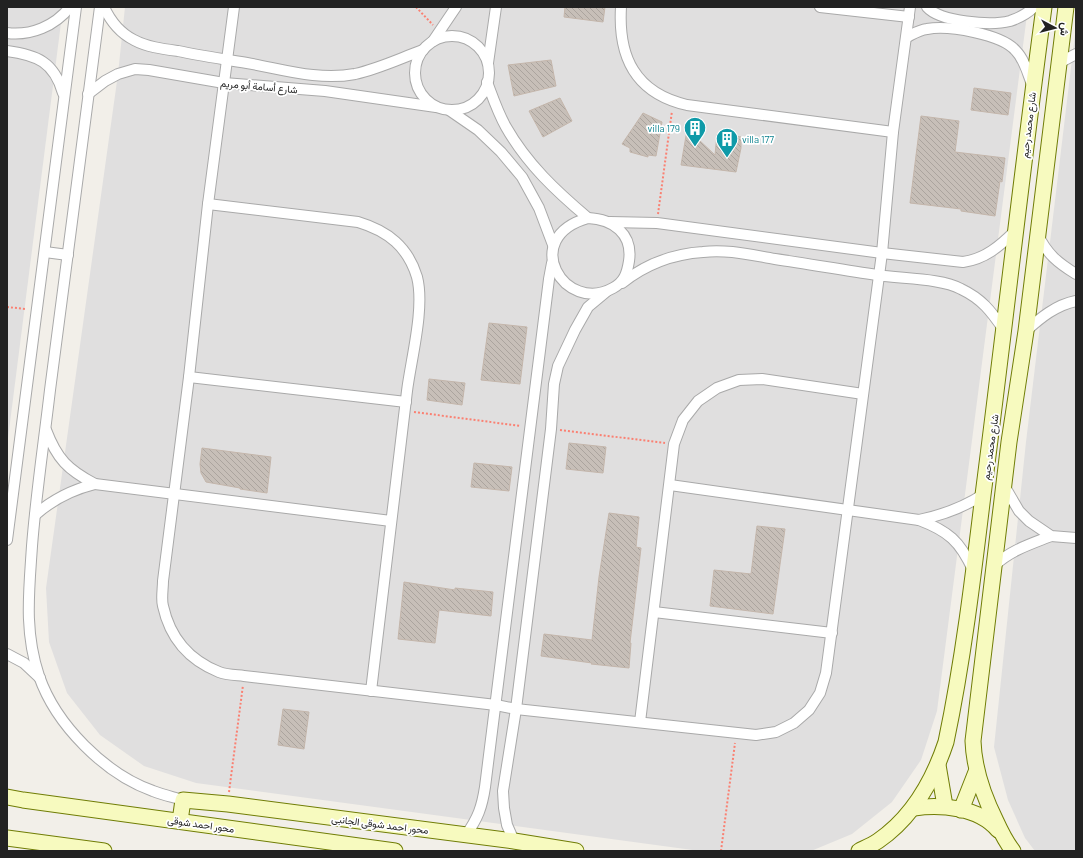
<svg xmlns="http://www.w3.org/2000/svg" width="1083" height="858" viewBox="0 0 1083 858" font-family="Barlow,Vazirmatn,sans-serif">
<defs>
<pattern id="building-back-hatch" width="6" height="6" patternUnits="userSpaceOnUse"><rect width="6" height="6" fill="#c7bfb8"/><path d="M-1 5l2 2M0 0l6 6M5-1l2 2" fill="none" stroke="#aba49e"/></pattern>
</defs>
<rect width="100%" height="100%" fill="#f2efe9"/>
<g fill="#e0dfdf">
<path d="M7,7h56l-56,439z"/>
<path d="M125,7h903l-91,704 -16,49 -29,42 -40,32 -41,17h-111l-504,-68 -52,-17 -44,-31 -33,-42 -18,-51 -3,-54 72,-514z"/>
<path d="M1076,26v825h-41l-10,-13 -17,-38 -14,-53 32,-305z"/>
</g>
<g fill="url(#building-back-hatch)" stroke="#c4b6ab">
<path d="M565,7h40l-2,15 -39,-5z"/>
<path d="M551,60l5,26 -42,10 -6,-31z"/>
<path d="M974,88l37,5 -3,22 -37,-5z"/>
<path d="M560,98l12,23 -29,16 -14,-26z"/>
<path d="M643,113l19,9 -6,34 -8,-1v2l-18,-5v-4l-8,-4z"/>
<path d="M921,116l38,5 -4,31 50,6 -3,24 -2,-1 -5,35 -34,-5v-2l-51,-6z"/>
<path d="M687,130l7,1 4,8 17,16 2,-21 24,3v11l-5,24 -55,-7z"/>
<path d="M489,323l38,4 -7,57 -39,-4z"/>
<path d="M429,379l36,4 -3,22 -35,-5z"/>
<path d="M569,443l37,4 -3,26 -37,-4z"/>
<path d="M202,448l69,9 -4,36 -27,-4v-1l-34,-6 -5,-9 -1,-9z"/>
<path d="M474,463l38,4 -3,24 -38,-4z"/>
<path d="M609,513l30,4 -3,30 5,1 -11,95h1l-2,25 -38,-4 1,-1 -51,-7 3,-22 48,6 7,-63z"/>
<path d="M757,526l28,3 -12,85 -63,-8 4,-36 37,4z"/>
<path d="M404,582l51,8v-2l38,4 -2,24 -52,-6 -4,33 -37,-4z"/>
<path d="M283,709l26,3 -5,37 -26,-4z"/>
</g>
<g fill="none" stroke-linecap="round" stroke-linejoin="round">
<g stroke="#a9a9a9" stroke-width="12">
<g id="street">
<path d="M100,7c-17,127 -33,255 -50,383 -6,52 -14,104 -18,156 -3,46 -8,85 7,130 17,49 66,98 114,115 10,4 20,6 30,9"/>
<path d="M104,7c6,13 16,26 30,33 13,7 29,9 44,11 23,5 46,8 69,12 35,6 71,18 108,11 23,-5 46,-16 68,-24"/>
<path d="M234,7l-26,197 -19,173 -26,204c0,8 -2,18 0,25 7,32 26,54 56,66 8,3 17,3 25,4l252,29 20,4 240,26 20,-3 18,-9 15,-13 11,-17 6,-20 56,-420 11,-121 17,-125"/>
<path d="M621,7c-3,50 14,86 66,98l206,27"/>
<path d="M820,7l89,10"/>
<path d="M927,7c13,15 64,19 83,14 9,-3 17,-7 24,-14"/>
<path d="M7,33c24,3 48,-7 63,-26"/>
<circle cx="452" cy="73" r="37"/>
<path d="M907,37c6,-3 12,-7 20,-8 21,-4 75,5 89,22 9,9 12,24 17,36"/>
<path d="M433,41l23,-34"/>
<path d="M7,51c30,4 47,11 56,42"/>
<path d="M488,63l8,-56"/>
<path d="M1059,63l17,-9"/>
<path d="M487,82c6,16 11,31 19,45 21,37 50,64 82,91"/>
<path d="M88,94l17,-13 13,-7 17,-5 14,1 75,13 101,8 111,16"/>
<path d="M449,110l29,20 23,22 21,25 17,31 14,37"/>
<path d="M208,204l150,18c30,9 50,25 59,55 8,31 -6,82 -10,114 -12,100 -24,200 -36,300"/>
<path d="M588,218c25,1 45,16 41,43 -2,13 -5,21 -16,27 -48,27 -95,-50 -25,-70z"/>
<path d="M610,222l47,1 225,30 81,9c22,-3 37,-16 52,-31"/>
<path d="M1038,235c9,19 20,28 38,39"/>
<path d="M45,252l23,3"/>
<path d="M622,283c24,-19 50,-29 81,-31 24,-3 48,3 72,7 34,5 68,11 102,16 24,4 64,3 84,14 21,10 30,22 43,41"/>
<path d="M1026,331c14,-13 30,-26 50,-30"/>
<path d="M189,377l217,25"/>
<path d="M46,430c11,29 22,40 49,54l296,37"/>
<path d="M670,485l249,35c29,11 41,21 54,50"/>
<path d="M1005,487l14,24 10,10 22,15 25,2"/>
<path d="M35,515c18,-16 36,-25 60,-31"/>
<path d="M919,520c24,-5 44,-12 65,-26"/>
<path d="M7,540l69,-533"/>
<path d="M995,565c16,-15 36,-21 56,-29"/>
<path d="M654,612l178,21"/>
<path d="M7,654l17,9 16,15"/>
<path d="M640,722l34,-278 9,-24 15,-19 19,-13 22,-8 23,-1 101,15"/>
<path d="M466,835c12,-17 16,-28 19,-48l64,-508 3,-16"/>
<path d="M514,841l-7,-16 -3,-17 -1,-17 13,-82 35,-280 3,-45 4,-18 17,-36 13,-23 18,-15"/>
</g>
</g>
<g stroke="#707d05" stroke-width="17">
<g id="secondary">
<path d="M938,765l7,41"/>
<path d="M7,797l16,3 372,51"/>
<path d="M914,808c26,-4 65,-1 84,22"/>
<path d="M961,810l15,-38"/>
<path d="M180,821l3,-21 45,4 286,37 62,10"/>
<path d="M7,838l97,13"/>
<path d="M859,851c6,-3 13,-6 19,-10 35,-24 55,-60 68,-99 17,-81 27,-164 37,-247 21,-162 39,-325 61,-488"/>
<path d="M1013,851c-7,-9 -12,-19 -17,-30 -13,-26 -22,-51 -23,-80l36,-299 17,-111 40,-324"/>
</g>
</g>
<g stroke="#fa8072" stroke-width="2" stroke-dasharray="2 2" stroke-linecap="butt">
<path d="M416,7l17,18"/>
<path d="M658,214l14,-103"/>
<path d="M7,307l19,2"/>
<path d="M414,412l107,14"/>
<path d="M560,430l105,13"/>
<path d="M229,792l14,-107"/>
<path d="M721,851l14,-108"/>
</g>
<use href="#street" stroke="#fff" stroke-width="10"/>
<use href="#secondary" stroke="#f7fabf" stroke-width="15"/>
</g>
<defs>
<g id="building-pin" transform="scale(1.15)"><path d="M0 17L-7.5 6A9.5 9.5 0 1 1 7.5 6Z" fill="#0f9aa8" stroke="#fff"/><path d="M-4-6H4V6H1V3H-1V6H-4ZM-2.5-4.3h1.7v1.8h-1.7ZM.8-4.3h1.7v1.8H.8ZM-2.5-1h1.7V.8h-1.7ZM.8-1h1.7V.8H.8Z" fill="#fff"/></g>
</defs>
<g fill-rule="evenodd">
<use href="#building-pin" x="695" y="128"/>
<use href="#building-pin" x="727" y="139"/>
</g>
<g text-anchor="middle" dominant-baseline="central" stroke-width="3.5" stroke-linejoin="round" paint-order="stroke">
<g font-size="10" fill="#222" stroke="#fff">
<text transform="translate(259 86) rotate(5)">شارع أسامة أبو مريم</text>
<text transform="translate(1028 125) rotate(-83)">شارع محمد رحيم</text>
<text transform="translate(990 447) rotate(-82)">شارع محمد رحيم</text>
<text transform="translate(201 824) rotate(8)">محور احمد شوقى</text>
<text transform="translate(380 824) rotate(7)">محور احمد شوقى الجانبى</text>
</g>
<g font-size="10" fill="#0d838f" stroke="#fff" text-anchor="end">
<text x="680" y="128">villa 179</text>
<text x="742" y="139" text-anchor="start">villa 177</text>
</g>
</g>
<rect width="1083" height="858" fill="none" stroke="#222222" stroke-width="16"/>
<g transform="translate(1055 28) rotate(97)" stroke="#ffffff" stroke-width="3" paint-order="stroke">
<path d="M0-3L7 15L0 10L-7 15Z" fill="#222222"/>
<text y="-6" font-size="11" font-weight="bold" text-anchor="middle" fill="#222222">ش</text>
</g>
</svg>
